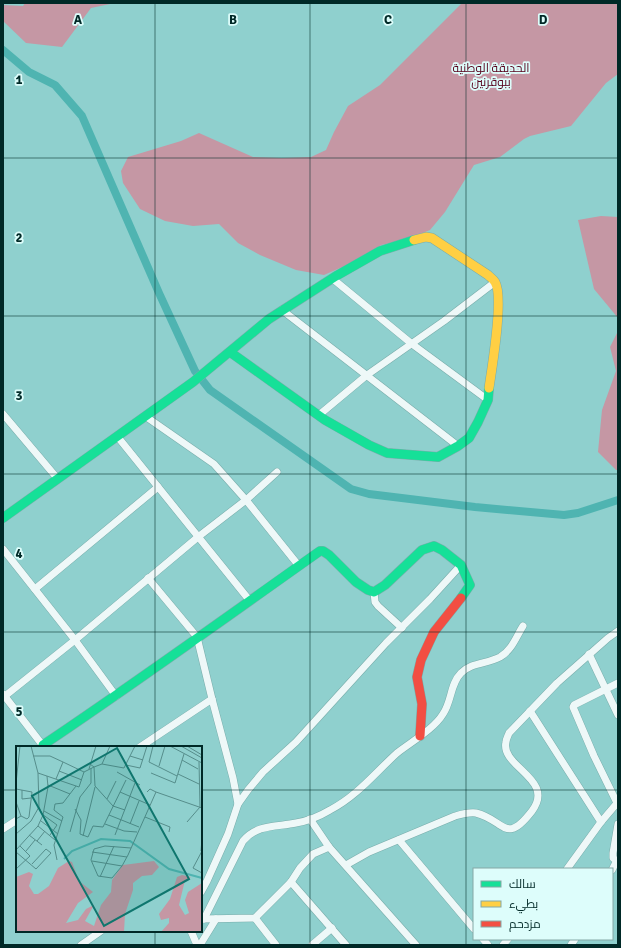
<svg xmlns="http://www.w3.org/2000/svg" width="621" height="948" viewBox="0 0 621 948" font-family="Signika,Cairo,sans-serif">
<rect width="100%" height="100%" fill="#8fd0ce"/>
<g fill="#c597a4">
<path d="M25,3h90l-24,5 -29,39 -36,-4 -23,-22v-16l20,1z"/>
<path d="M462,3h156v71l-12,9 -35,43 -41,10 -6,3 -24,18 -26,8 -29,47 -15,18 -22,9 -27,6 -25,16 -32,14 -28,-5 -36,-15 -22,-12 -19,-19 -26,2 -28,-5 -25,-12 -17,-26 -2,-12 7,-14 53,-16 18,-8 54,24 29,1 29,-1 15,-7 8,-18 14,-26 32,-21z"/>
<path d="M601,216l17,1v101l-24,-29 -16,-69z"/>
<path d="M618,331v139h-2l-18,-18 4,-42 14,-39 -6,-24z"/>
</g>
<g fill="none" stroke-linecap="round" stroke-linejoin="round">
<path stroke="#4fb4b1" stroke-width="8" d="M3,50l26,22 26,13 27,31 77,177 36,78 15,19 141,99 18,5 106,13 89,8 14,-2 40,-13"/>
<g stroke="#79adab" stroke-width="8">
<g id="street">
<path d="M333,279l79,65 76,56"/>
<path d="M282,310l176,136"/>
<path d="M3,414l54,64"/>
<path d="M319,415l48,-40 77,-54 51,-39"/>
<path d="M145,416l69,48 32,36 53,66"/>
<path d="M117,436l133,165"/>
<path d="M3,549l72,91 41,56"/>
<path d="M148,578l49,59 15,62 21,79 5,26 -10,30 -21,47 -6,11"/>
<path d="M35,589l123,-102"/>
<path d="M374,592l1,10 3,4 24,22"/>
<path d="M589,654l29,61"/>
<path d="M618,683l-44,22 -1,2 21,49 24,49"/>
<path d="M3,694l41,53"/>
<path d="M5,696l70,-56 123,-103 48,-37 31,-28"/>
<path d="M530,711l71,111"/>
<path d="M140,747l72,-48"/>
<path d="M238,804l10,-14 15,-18 33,-30 90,-99 44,-44 31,-34"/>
<path d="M310,819l19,28"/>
<path d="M618,824l-5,29v5l5,4"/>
<path d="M3,829l14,-9"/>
<path d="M399,840l75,89"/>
<path d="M346,865l23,-13 86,-36c7,-2 14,-4 21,-3 29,7 29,33 56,-2 24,-32 -32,-44 -26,-69 0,-3 2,-6 3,-9l48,-50 51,-45 10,-7"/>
<path d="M567,869l34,-47 17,-20"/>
<path d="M612,870l4,-8"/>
<path d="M291,882l55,63"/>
<path d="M255,918l21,27"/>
<path d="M201,919l54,-1 36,-36 9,-14 13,-14 16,-7 87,98"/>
<path d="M204,919l39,-78c14,-17 34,-14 53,-18 12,-2 24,-7 34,-13 27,-14 45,-37 67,-57 14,-11 37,-24 46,-39 9,-13 7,-30 18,-41 11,-11 26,-9 39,-16 12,-7 16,-20 23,-31"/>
<path d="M191,931l6,14"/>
<path d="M483,939l5,6"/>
<path d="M81,945l20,-14"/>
<path d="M200,945l16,-26"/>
<path d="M312,945l20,-17"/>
<path d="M503,945l5,-6"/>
<path d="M571,945l4,-6"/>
</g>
</g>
<g stroke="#79adab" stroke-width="10">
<g id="fast">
<path d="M230,352l95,68 44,25 18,8 51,4 20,-11 11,-8 9,-16 10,-22 1,-12"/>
<path d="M3,518l190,-136 76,-63 67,-43 44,-25 34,-11"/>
<path d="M43,745c94,-63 185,-129 277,-194h3l6,4 27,27 12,8 6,2 11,-7 37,-35 12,-4 8,4 19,15 9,20 -9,13"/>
</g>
</g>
<g stroke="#79adab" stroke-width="10">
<path id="slow" d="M414,240l12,-3 6,1 56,37c2,2 5,4 7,7 9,14 -3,86 -6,106"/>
</g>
<g stroke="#79adab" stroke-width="10">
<path id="jam" d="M420,736l2,-32 -5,-27 4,-17 13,-28 27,-34"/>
</g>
<use href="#street" stroke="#eef8f8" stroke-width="7"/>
<use href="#fast" stroke="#16e098" stroke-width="9"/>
<use href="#slow" stroke="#ffcf43" stroke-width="9"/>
<use href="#jam" stroke="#f24e42" stroke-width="9"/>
</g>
<path fill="none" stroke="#002927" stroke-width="1" stroke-opacity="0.55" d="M155,3v744M310,3v942M466,3v942M3,158h615M3,316h615M3,474h615M3,632h615M3,790h14M201,790h417M155,931v14"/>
<g text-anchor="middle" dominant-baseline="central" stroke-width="3.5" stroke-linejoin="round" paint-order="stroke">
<g font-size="12" fill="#57001b" stroke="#ddfdfb">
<text x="491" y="68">الحديقة الوطنية<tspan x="491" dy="14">ببوقرنين</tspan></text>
</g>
</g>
<g transform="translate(16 746)">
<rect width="186" height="186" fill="#8fd0ce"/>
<path d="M53,115l3,1 7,19 14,11 -15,11 -12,20 12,-3 8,-11 8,-4 -9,16 9,5 7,-21 10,-13 1,-12 11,-15 31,-4 5,6 -7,8 -10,1 -9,7v7l-8,24 -1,18h-108v-55l13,-5 4,2 -4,12 5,8h4l11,-8 9,-18zM166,129l9,2 -6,3 -6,25 6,10 4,-2 -4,-13 3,-8 14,-9v49h-41l8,-9v-5l-8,2 -2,-6 11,-15 7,-22z" fill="#c597a4"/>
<path fill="none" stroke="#4fb4b1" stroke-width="2" d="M48,113l8,-8 29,-12 29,2 39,28 33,9"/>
<path fill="none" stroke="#568d8b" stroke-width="1" d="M15,0l7,27 41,14 5,-15 10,-5 -4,-3M137,0l-4,16 28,14M154,0l32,17M165,0l21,12M171,0l15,9M17,10h17l13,6M114,10l13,4M166,14l16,9M86,18l8,-18M110,19l14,3 7,-22M143,20l6,-20M73,23l7,-23M43,25l23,9M101,26l23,13M22,27l1,34M135,27l24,10 9,-29M162,28l21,10M40,33l7,-17 21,10M0,37l4,-37M32,39l22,9M0,43l16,3 -3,25 -2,2 -6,-3M6,44v9l9,-1M104,46l30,13M140,46l46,16M91,53l9,-18M0,56l5,14 -5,3M59,63l6,11 -1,14 8,3 5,-11 10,1 23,-47M109,64l-12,-4 -18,-20 -1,-19 8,-3 22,4 11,-22M28,65l18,10M93,69l30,12M129,71l25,10 -1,5M25,75l17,13M171,76l13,-15 -1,-45M89,78l19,7 13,1M114,78l9,-23M22,80l17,14M54,86l10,-35 11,-14v-15M0,88l15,-13 8,-14 3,7 15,11 -7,10M13,89l13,10M99,89l20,-52M67,90l12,-49M21,95l8,-10M115,102l-26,-2 -11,3 -3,11 7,16 14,2 10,-12 6,-11 28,-63 -6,-3 -3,3M0,104l22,-24 5,-11 5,-28 -1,-11M10,105l9,-11M185,105l1,-12M186,105l-9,17 9,5M0,106l20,17 15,-16 -5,-4 -14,15M76,106l35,5M41,114l-3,-15 9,-28 -9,-7 1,-6 8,-1 13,-17M76,115l30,5M0,123l14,-13 -10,-10M84,131l14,-31"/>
<path fill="#0f766e" fill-opacity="0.15" stroke="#0f766e" stroke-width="2" d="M101,2l72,131 -85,47 -72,-130z"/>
<rect width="186" height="186" fill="none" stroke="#002927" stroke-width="2"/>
</g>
<g font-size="13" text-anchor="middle" font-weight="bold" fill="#002927" stroke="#ddfdfb" stroke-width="3.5" stroke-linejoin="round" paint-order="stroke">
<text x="78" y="24">A</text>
<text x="233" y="24">B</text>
<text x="388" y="24">C</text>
<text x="543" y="24">D</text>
<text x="19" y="84">1</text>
<text x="19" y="242">2</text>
<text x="19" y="400">3</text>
<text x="19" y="558">4</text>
<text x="19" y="716">5</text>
</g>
<rect width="621" height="948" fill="none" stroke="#002927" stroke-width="8"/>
<rect x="473" y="868" width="140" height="72" fill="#ddfdfb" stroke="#85a8a6"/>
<rect x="481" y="881" width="20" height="6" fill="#16e098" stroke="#85a8a6"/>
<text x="509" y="888" font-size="12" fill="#002927">سالك</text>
<rect x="481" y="901" width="20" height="6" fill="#ffcf43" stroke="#85a8a6"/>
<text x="509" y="908" font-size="12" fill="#002927">بطيء</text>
<rect x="481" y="921" width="20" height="6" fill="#f24e42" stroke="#85a8a6"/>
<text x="509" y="928" font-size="12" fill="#002927">مزدحم</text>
</svg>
